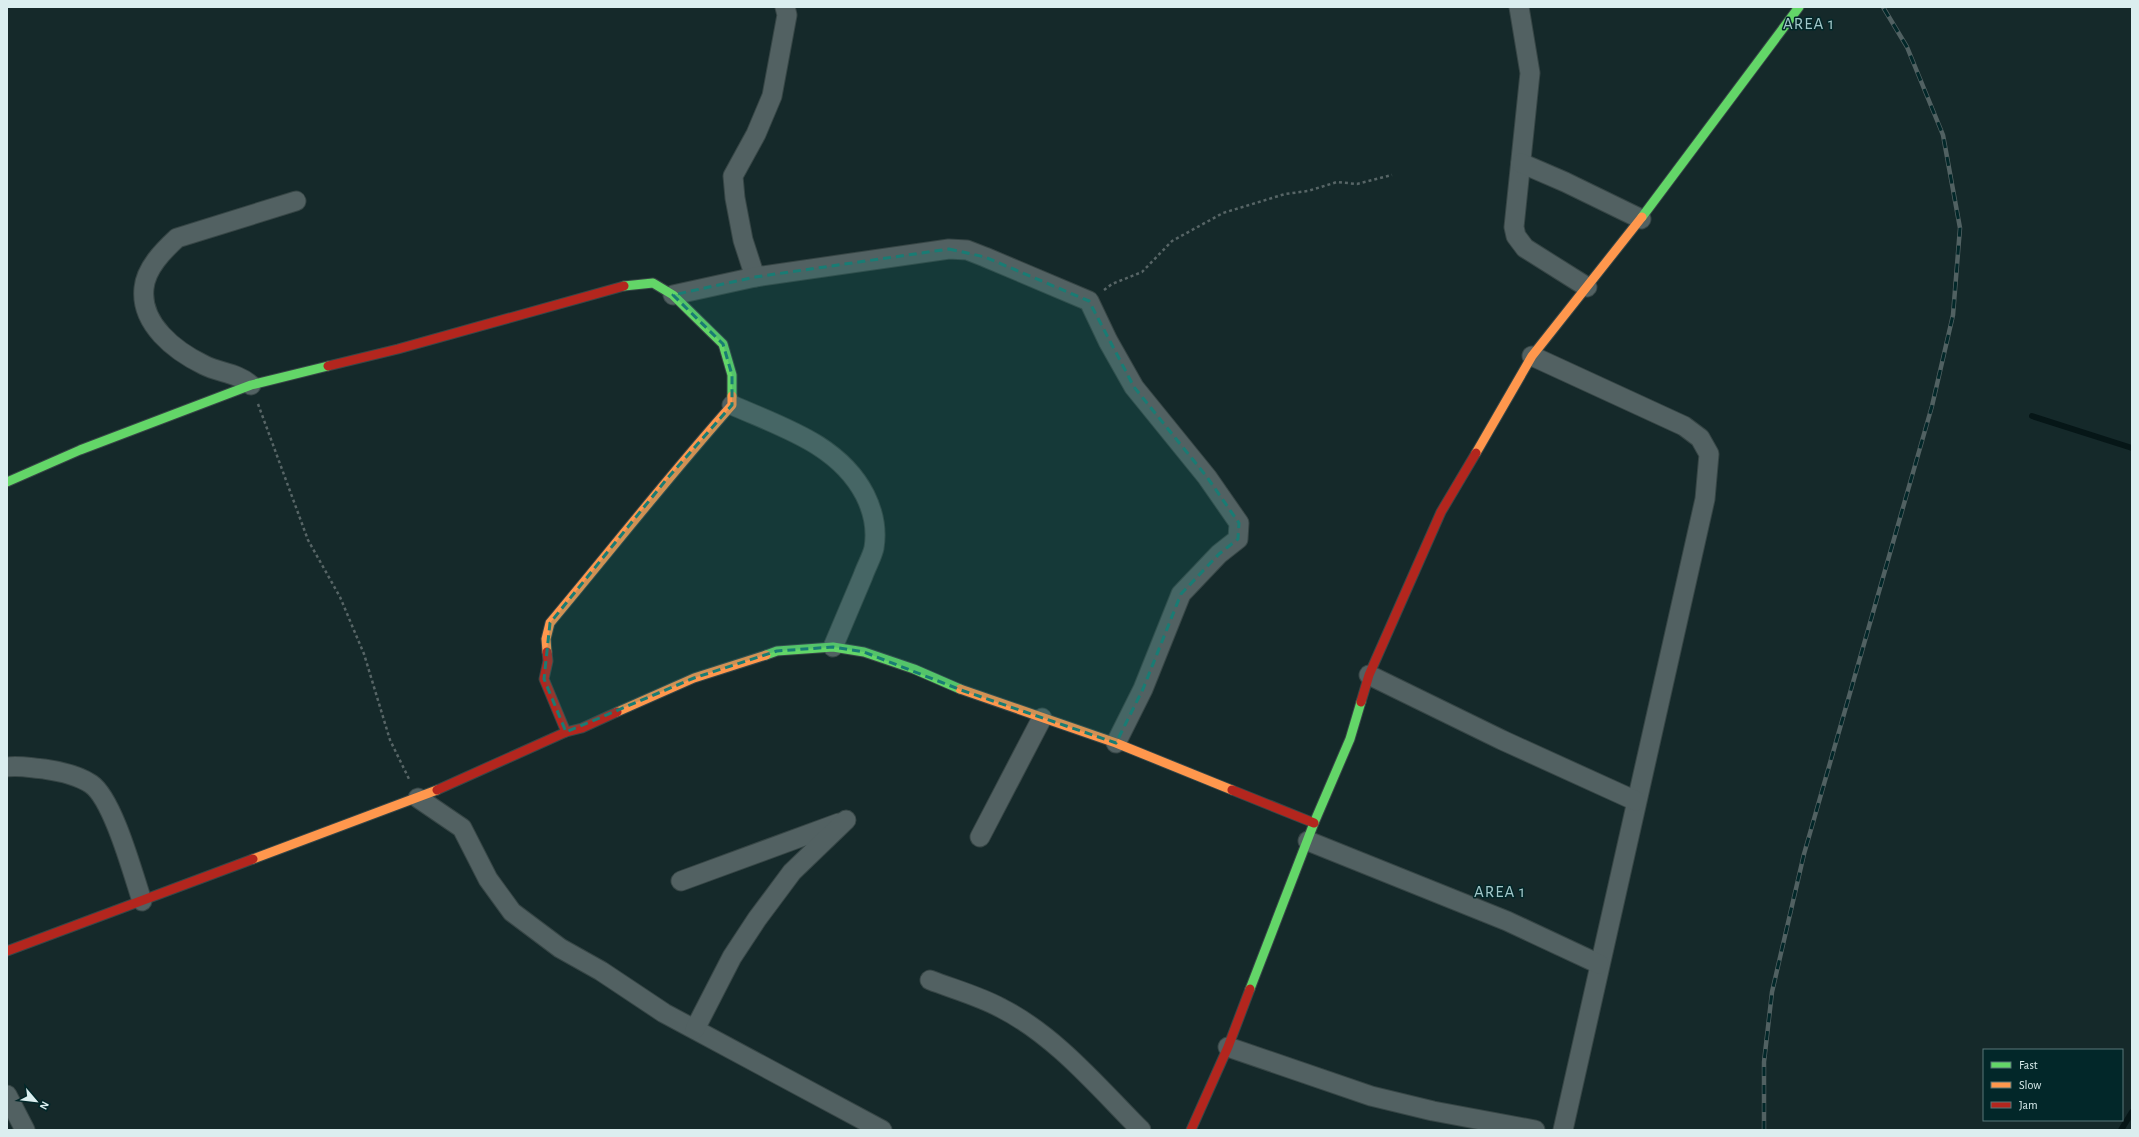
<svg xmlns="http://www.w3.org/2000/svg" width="2139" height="1137" viewBox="0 0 2139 1137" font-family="'Alegreya Sans',sans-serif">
<rect width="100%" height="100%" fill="#15292a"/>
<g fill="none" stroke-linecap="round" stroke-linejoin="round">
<g stroke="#061617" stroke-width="6">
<path d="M2032,416l100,32"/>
<path d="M2121,1130l11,-18"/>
</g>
<g stroke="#374646" stroke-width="21">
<g id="street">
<path d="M1519,7l11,66 -16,154 2,9 9,12 62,39"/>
<path d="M1521,163l44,19 76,37"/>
<path d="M755,277l-12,-37 -8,-42 -2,-22 23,-42 16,-38 15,-81 -2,-8"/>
<path d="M673,295l82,-18 194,-28 18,1 18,7 104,44 19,40 26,46 73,90 32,46 -1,16 -19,15 -38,40 -38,95 -27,54"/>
<path d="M1532,356l152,70 16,12 9,16 -4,45 -142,631"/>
<path d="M251,385c-13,-12 -31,-12 -47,-20 -29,-14 -64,-41 -60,-77 2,-20 19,-37 33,-50l119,-37"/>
<path d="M732,405c49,22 107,39 133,90 8,16 12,35 9,53 -2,9 -8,19 -11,28 -10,24 -20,47 -30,71"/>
<path d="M1369,675l133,65 134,61"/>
<path d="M7,767c12,-2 24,1 37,2 14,2 34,6 47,15 22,15 42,90 51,117"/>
<path d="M418,798l44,30 26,51 24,33 48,36 41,23 63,42 218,117"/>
<path d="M980,837l62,-119"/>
<path d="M1308,841l199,80 92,43"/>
<path d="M681,881l158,-58"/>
<path d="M930,980c23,9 49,16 71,28 55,28 97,79 140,122"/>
<path d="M695,1029l37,-72 25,-38 35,-47 54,-52"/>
<path d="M1228,1047l143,49 62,15 102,19"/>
<path d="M7,1095l18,35"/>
</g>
</g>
<g stroke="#374646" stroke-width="11">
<g id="fast">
<path d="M1642,217l157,-210"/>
<path d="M624,286l29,-3 20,12 50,49 9,31v21"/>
<path d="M7,482l73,-32 171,-65 77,-19"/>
<path d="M766,655l11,-4 56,-4 31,5 50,17 46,20"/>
<path d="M1250,989l64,-166 36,-84 11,-37"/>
</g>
</g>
<g stroke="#374646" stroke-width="11">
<g id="slow">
<path d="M1476,453l56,-97 110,-139"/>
<path d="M547,652l-1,-13 4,-16c61,-73 119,-147 182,-218v-9"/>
<path d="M960,689l156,54 116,47"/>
<path d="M617,712l77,-34 72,-23"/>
<path d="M253,859l184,-69"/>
</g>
</g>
<g stroke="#374646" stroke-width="11">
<g id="jam">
<path d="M328,366l70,-17 226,-63"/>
<path d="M547,652l1,9 -4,18 22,53"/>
<path d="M1361,702l8,-27 72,-163 35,-59"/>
<path d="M437,790l129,-58 16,-4 35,-16"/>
<path d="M1232,790l82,33"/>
<path d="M7,951l246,-92"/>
<path d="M1191,1130l37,-83 22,-58"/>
</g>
</g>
<g stroke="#576566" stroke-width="2.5" stroke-dasharray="3 3" stroke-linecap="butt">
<path d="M1104,290l8,-6 30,-12 30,-31 51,-28 62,-19 23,-3 29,-9 20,2 35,-9"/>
<path d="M258,404l50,136 32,57 24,57 26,86 20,41"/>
</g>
<use href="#street" stroke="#526162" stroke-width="19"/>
<use href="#fast" stroke="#63d668" stroke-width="9"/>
<use href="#slow" stroke="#ff974d" stroke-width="9"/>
<use href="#jam" stroke="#b3261e" stroke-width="9"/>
<g stroke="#516162" stroke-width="4.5">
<path id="rail" d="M1764,1130v-68l8,-70 32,-138 128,-448 21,-91 7,-87 -17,-93 -36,-88 -24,-40"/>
</g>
<use href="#rail" stroke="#022729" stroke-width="3" stroke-dasharray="9" stroke-linecap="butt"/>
</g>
<path fill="#197c74" fill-opacity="0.2" stroke="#197c74" stroke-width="3" stroke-dasharray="8 5" stroke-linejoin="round" d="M949,249l36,8 104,44 45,86 73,90 32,46 -1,16 -19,15 -38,40 -38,95 -27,54 -155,-53 -97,-38 -31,-5 -56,4 -83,27 -128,54 -22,-53 6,-56 116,-143 66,-75v-30l-9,-31 -50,-49 82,-18z"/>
<g text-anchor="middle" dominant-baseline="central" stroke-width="3" stroke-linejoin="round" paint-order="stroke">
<g font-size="17" letter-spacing="1" fill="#a2c8ca" stroke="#022729">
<text x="1809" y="23">AREA 1</text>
<text x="1500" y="891">AREA 1</text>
</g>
</g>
<rect width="2139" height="1137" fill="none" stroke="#dbeeef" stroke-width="16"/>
<rect x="1983" y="1049" width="140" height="72" fill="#022729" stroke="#597778"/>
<rect x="1991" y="1062" width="20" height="6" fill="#63d668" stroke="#597778"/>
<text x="2019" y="1069" font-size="12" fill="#dbeeef">Fast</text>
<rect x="1991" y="1082" width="20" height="6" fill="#ff974d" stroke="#597778"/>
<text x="2019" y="1089" font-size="12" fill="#dbeeef">Slow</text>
<rect x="1991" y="1102" width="20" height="6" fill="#b3261e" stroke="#597778"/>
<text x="2019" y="1109" font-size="12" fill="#dbeeef">Jam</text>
<g transform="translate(36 1101) rotate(118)" stroke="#022729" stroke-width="3" paint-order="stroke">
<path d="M0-3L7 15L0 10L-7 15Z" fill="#dbeeef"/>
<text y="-6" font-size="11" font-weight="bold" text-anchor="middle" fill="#dbeeef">N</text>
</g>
</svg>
